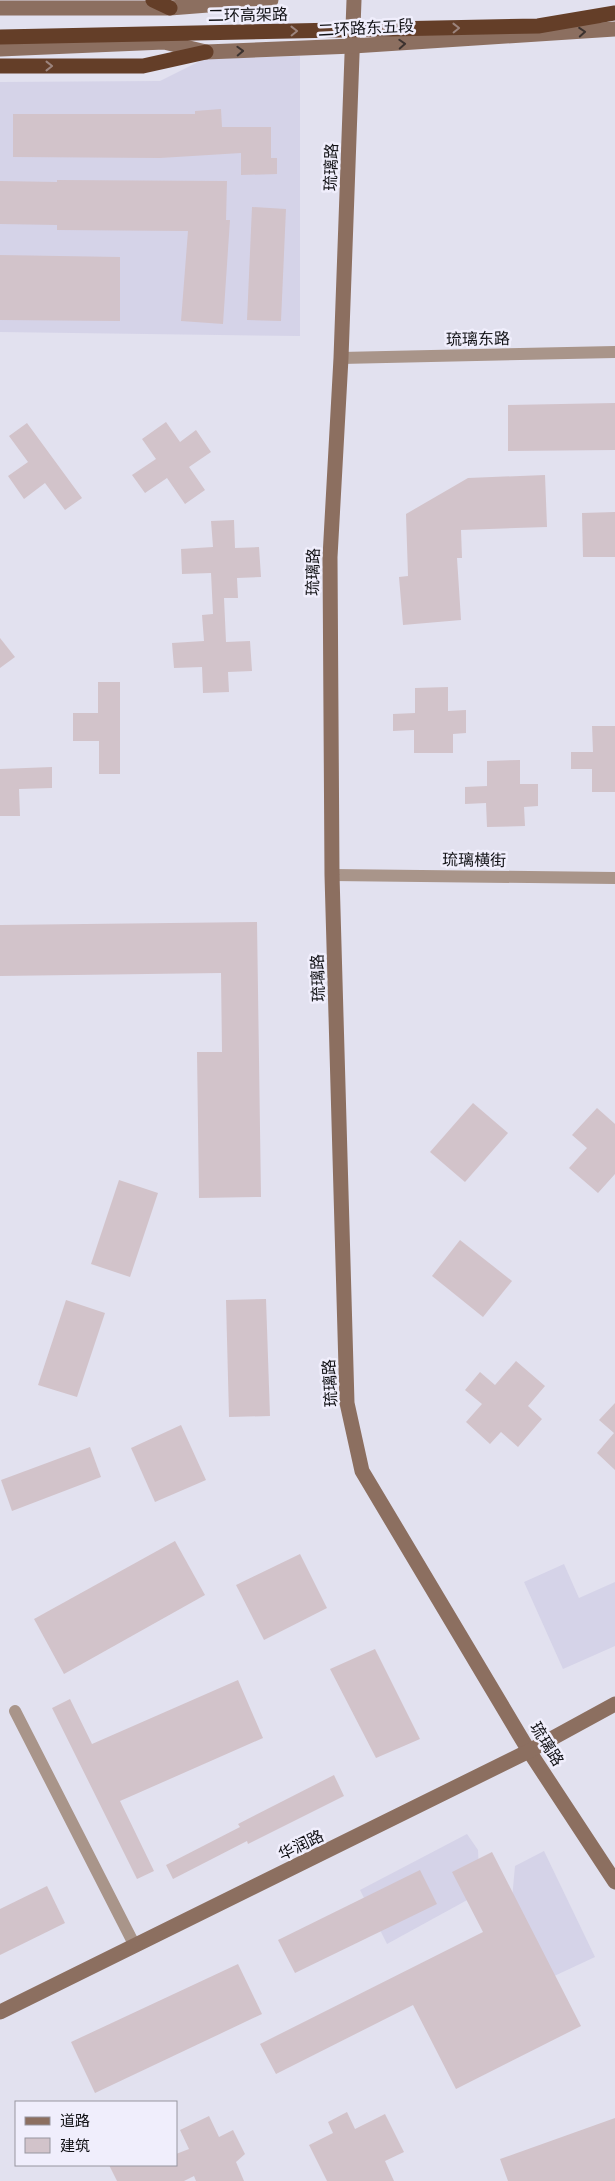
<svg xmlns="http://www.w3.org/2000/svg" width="615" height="2181" viewBox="0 0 615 2181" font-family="Rubik,'Noto Sans SC',sans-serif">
<rect width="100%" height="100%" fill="#e2e1ef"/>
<g fill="#d5d3e8">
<path d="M300,56v280l-300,-4v-250l160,-1 44,-22z"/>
<path d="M564,1564l15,34 36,-16v64l-52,23 -39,-87z"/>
<path d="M467,1834l11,16 2,43 -93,51 -27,-54z"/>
<path d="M544,1851l51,106 -45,21 -38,-79 3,-33z"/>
</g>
<g fill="#d2c3ca">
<path d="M221,109l1,18h49v31h6v16l-36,1v-22l-81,5 -147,-1v-43h182v-3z"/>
<path d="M57,180l170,1 -1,39h4l-7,104 -42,-3 7,-90 -131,-1v-5l-57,-1v-43l57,1z"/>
<path d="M252,207l34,2 -5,112 -34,-1z"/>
<path d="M0,255l120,2v64l-120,-1z"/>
<path d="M615,403v47l-107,1v-46z"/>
<path d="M166,422l14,20 16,-12 15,22 -22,15 16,23 -20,14 -18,-26 -22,15 -13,-18 24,-16 -14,-20z"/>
<path d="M27,423l55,75 -17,12 -20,-27 -21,16 -16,-23 20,-14 -19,-26z"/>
<path d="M545,475l2,52 -86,3 1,28h-5l4,62 -58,5 -4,-48 9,-1 -2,-62 62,-36z"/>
<path d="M615,512v45h-32l-1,-44z"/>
<path d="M234,520l1,28 24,-1 2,30 -24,1 1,20h-14l2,44 24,-1 2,30 -24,1 1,20 -26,1 -1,-26 -28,1 -2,-25 32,-2 -2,-26 11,-1 -2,-41 -29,1 -1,-25 32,-2 -2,-26z"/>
<path d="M0,638l15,19 -15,11z"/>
<path d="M98,682h22v92h-21v-33h-26v-28h25z"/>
<path d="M448,687v24l18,-1v23l-13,1v19h-39v-23l-21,1v-17l22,-1v-25z"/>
<path d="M592,726h23v66h-23v-23h-21v-17h22z"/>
<path d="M520,760v24h18v22l-14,1 1,19 -38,1 -1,-24 -21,1v-17l22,-1v-25z"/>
<path d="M52,767v21l-33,1 1,27h-20v-47z"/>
<path d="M257,922l4,275 -62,1 -2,-146h25l-1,-79 -221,3v-51z"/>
<path d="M473,1103l35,30 -43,49 -35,-30z"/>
<path d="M597,1108l18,16v50l-17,19 -29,-25 18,-20 -15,-13z"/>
<path d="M119,1180l39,13 -28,84 -39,-13z"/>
<path d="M460,1240l52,41 -29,36 -51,-41z"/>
<path d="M266,1299l4,117 -41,1 -3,-117z"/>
<path d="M66,1300l39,13 -28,84 -39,-12z"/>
<path d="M516,1361l29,25 -17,20 14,13 -24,28 -17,-15 -11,12 -24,-22 16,-18 -17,-14 15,-18 15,13z"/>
<path d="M615,1403v67l-18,-17 17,-20 -15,-13z"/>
<path d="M181,1425l25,55 -51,22 -24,-54z"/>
<path d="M90,1447l11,30 -89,34 -11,-31z"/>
<path d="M175,1541l30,54 -141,79 -30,-55z"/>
<path d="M300,1554l27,54 -63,32 -28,-55z"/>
<path d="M375,1649l45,90 -44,19 -46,-89z"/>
<path d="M238,1680l25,58 -143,63 34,70 -17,8 -85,-171 18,-9 22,45z"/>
<path d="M334,1775l10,21 -96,48 -1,-3 -74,38 -7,-14 74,-38 -2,-3z"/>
<path d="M492,1852l89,174 -125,63 -43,-84 -137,69 -16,-30 223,-112 -31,-60z"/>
<path d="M420,1870l17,34 -142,69 -17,-33z"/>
<path d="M47,1886l18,37 -65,32v-46z"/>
<path d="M238,1964l24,50 -167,79 -24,-51z"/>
<path d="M347,2112l8,17 30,-15 19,38 -19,9 9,20h-67l-18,-36 24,-12 -5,-11z"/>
<path d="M209,2116l10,21 14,-7 12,24 -9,8 8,19h-48l-2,-5 -10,5h-67l-8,-16h67v-11l13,-5 -9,-19z"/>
<path d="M615,2118v63h-107l-8,-22z"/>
</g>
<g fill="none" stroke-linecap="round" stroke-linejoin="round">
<g stroke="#a9958a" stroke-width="12">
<path d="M341,358l274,-6"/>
<path d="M332,875l283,3"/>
<path d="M15,1711l120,235"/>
</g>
<g stroke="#8c6f60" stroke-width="15">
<path d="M354,0l-13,358 -11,199 2,318 15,528 15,68 167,280 86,131"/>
<path d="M0,8h170l101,-8"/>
<path d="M0,49l164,-7 42,10 147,-6 262,-17"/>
<path d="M0,2012l529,-261 86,-47"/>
</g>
<g stroke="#643e28" stroke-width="15">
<path d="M153,0l17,8"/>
<path d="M0,66h143l63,-14"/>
</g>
<path stroke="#643e28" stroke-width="15" d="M0,37l538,-11 77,-13"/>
</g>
<defs><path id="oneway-chevron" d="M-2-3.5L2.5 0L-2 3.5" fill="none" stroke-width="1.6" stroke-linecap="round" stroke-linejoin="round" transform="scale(1.25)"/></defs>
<g stroke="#9c847d">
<use href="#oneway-chevron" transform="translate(456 28) rotate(-1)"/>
<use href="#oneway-chevron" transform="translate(294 31) rotate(-1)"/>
<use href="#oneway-chevron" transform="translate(49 66)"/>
</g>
<g stroke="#3c322f">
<use href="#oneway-chevron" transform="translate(582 32) rotate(-4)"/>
<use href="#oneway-chevron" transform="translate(402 44) rotate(-3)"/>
<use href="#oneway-chevron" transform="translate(240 51) rotate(-2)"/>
</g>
<g text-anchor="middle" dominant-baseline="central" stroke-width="5" stroke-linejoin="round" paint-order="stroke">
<g font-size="16" fill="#111115" stroke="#f0eefc">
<text transform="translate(248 15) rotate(-1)">二环高架路</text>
<text transform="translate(366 28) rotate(-3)">二环路东五段</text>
<text transform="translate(331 167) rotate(-88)">琉璃路</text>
<text transform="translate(478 339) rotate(-1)">琉璃东路</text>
<text transform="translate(313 572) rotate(-89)">琉璃路</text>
<text transform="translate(474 860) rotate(1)">琉璃横街</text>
<text transform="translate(318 978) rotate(-92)">琉璃路</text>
<text transform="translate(330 1383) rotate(-93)">琉璃路</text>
<text transform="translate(547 1744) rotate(58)">琉璃路</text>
<text transform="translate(301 1845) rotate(-26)">华润路</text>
</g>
</g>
<rect x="15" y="2101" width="162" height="65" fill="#f0eefc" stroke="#9796a0"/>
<rect x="25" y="2117" width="25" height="8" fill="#8c6f60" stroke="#9796a0"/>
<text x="60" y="2126" font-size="15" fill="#111115">道路</text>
<rect x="25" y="2138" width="25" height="15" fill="#d2c3ca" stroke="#9796a0"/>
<text x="60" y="2151" font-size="15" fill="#111115">建筑</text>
</svg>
